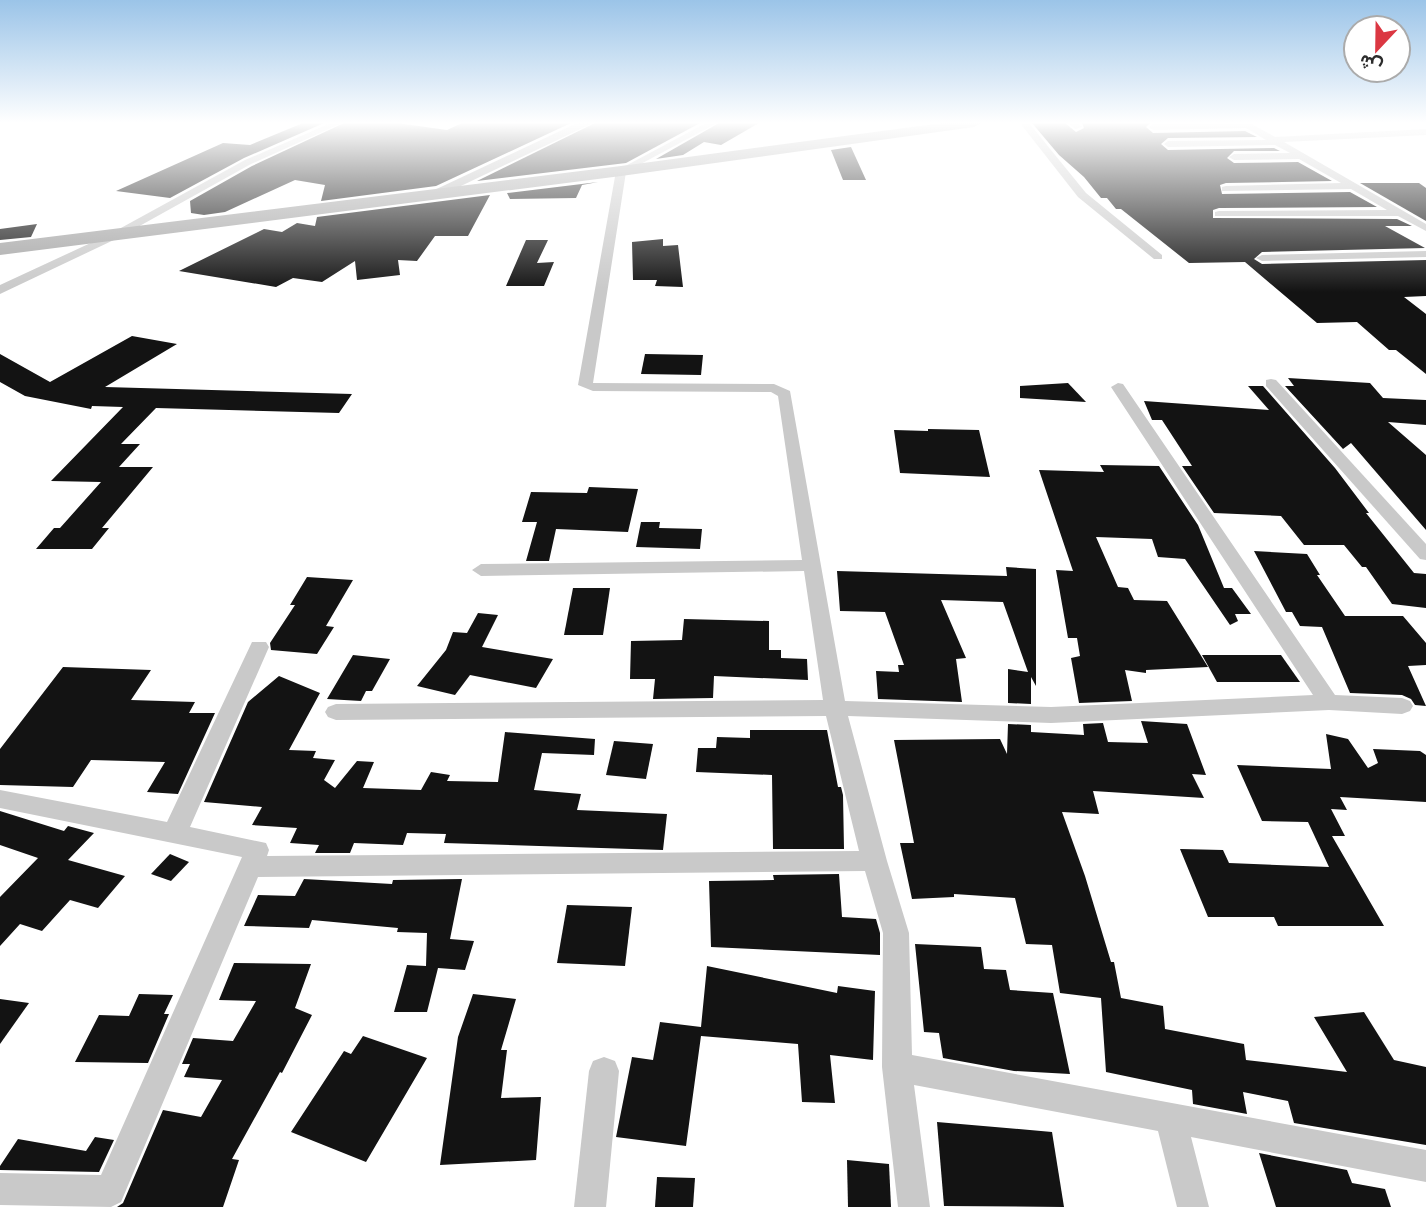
<svg xmlns="http://www.w3.org/2000/svg" width="1426" height="1207" viewBox="0 0 1426 1207" font-family="'Nunito Sans',Vazirmatn,sans-serif">
<rect width="100%" height="100%" fill="#fff"/>
<g fill="#131313">
<path d="M303,123h21l-80,35 -74,40 -54,-7 107,-48 27,2z"/>
<path d="M344,123h53l50,7 15,-7h109l-135,63 -115,15 4,-16 -30,-5 -70,32 -21,3 -13,-2 -1,-12 62,-35z"/>
<path d="M595,123h105l-74,40 -149,18z"/>
<path d="M719,123h40l-38,22 -17,-3 -21,13 -27,4z"/>
<path d="M1032,123h33l11,9 8,-4 -2,-5h68l-4,4 7,6 92,-2 12,6 -89,1 -7,6 7,6 106,-2 6,3h-46l-7,7 7,5 64,-1 34,19 -106,2 -6,2 2,9 128,-2 27,15 -158,1 -6,2v8l184,1 15,7h-27l40,22 -163,4 -8,7 8,5 164,-4v36l-22,1 22,17v60l-30,-24h-7l-32,-28 -40,1 -72,-61 -56,1 -68,-54h-5l-9,-11h-6l-17,-21 -25,-22z"/>
<path d="M851,147l15,33h-23l-12,-30z"/>
<path d="M598,182l-16,3 -6,13 -66,1 -3,-6z"/>
<path d="M1360,183h59l7,5v33z"/>
<path d="M490,195l-22,41h-33l-18,25 -19,-1 2,15 -43,5 -2,-19 -33,21 -29,-4 -17,9 -97,-16 85,-42 18,3 15,-9 18,3 2,-9z"/>
<path d="M37,224l-6,13 -31,3v-11z"/>
<path d="M663,239v7l15,-1 5,42 -28,-1 2,-6h-24l-1,-38z"/>
<path d="M526,240h22l-11,23 17,-1 -10,24h-38z"/>
<path d="M132,336l45,8 -72,43 247,7 -13,19 -183,-5 -35,36h19l-21,23h34l-51,61h7l-17,21h-56l18,-21h6l41,-46 -50,-1 72,-74 -31,-1 -1,3 -66,-13 -25,-14v-28l50,28z"/>
<path d="M645,354l58,1 -2,20 -60,-1z"/>
<path d="M1288,378l82,5 13,15 43,2v25l-38,-3 38,33v75l-75,-87 -8,6 -58,-63h9z"/>
<path d="M1068,383l18,19 -66,-4v-12z"/>
<path d="M1248,386h15l72,82 34,45h-3l48,60 12,1v34l-34,-4 -26,-37h-4l-18,-22h-40l-23,-29 -67,-3 -32,-47h10l-30,-46h-10l-8,-19 125,9z"/>
<path d="M928,429l51,1 11,47 -90,-4 -6,-43 34,1z"/>
<path d="M1100,465l59,1 39,59 26,63h8l19,26h-16l3,7 -8,4 -45,-66 -27,-2 -6,-18 -56,-2 22,50 10,1 6,12 33,1 41,66 -62,3v3l-21,-3 7,31 -53,2 -8,-45 9,-2 -3,-18h-9l-12,-68 17,1 -34,-101 65,2z"/>
<path d="M589,487l49,2 -10,43 -72,-3 -7,32h-23l11,-39h-15l9,-30 56,1z"/>
<path d="M641,522h19l-1,6 43,1 -2,20 -64,-2z"/>
<path d="M1254,551l53,3 13,21h-3l28,41h58l23,27v22l-18,1 18,40 -11,-1 -4,-6 -9,-4 -52,-2 -28,-66 -22,-1 -8,-14h-6z"/>
<path d="M1006,567l30,2v117l-5,-9v27l-23,-1v-34l20,3 -25,-70 -62,-2 25,58 -10,1 6,43 -84,-3 -2,-28 23,1 -1,-7h6l-19,-53 -45,-1 -3,-40 170,5z"/>
<path d="M307,577l46,3 -27,46 8,1 -17,27 -46,-4 -1,-7 25,-38h-5z"/>
<path d="M573,588h37l-7,47h-39z"/>
<path d="M478,613l20,2 -16,32 71,12 -17,29 -66,-13 -15,20 -38,-9 29,-36 7,-18 14,1z"/>
<path d="M684,619l85,2v29h12v8l26,1 1,21 -94,-4 -1,22 -60,1 2,-20h-25l1,-38 51,-1z"/>
<path d="M353,655l37,4 -18,32h-6l-5,10 -34,-2z"/>
<path d="M1202,655h79l19,27h-83z"/>
<path d="M63,667l88,3 -20,30 64,2 -6,11h26l-37,81 -31,-2 18,-30 -74,-2 -18,27 -73,-2v-36z"/>
<path d="M279,676l41,17 -31,57 27,1 -3,7 22,2 -11,20 11,8 22,-27 17,1 -11,26 58,2 10,-18 19,3 -3,6 51,1 7,-50 90,7 -1,16 -52,-2 -8,37 47,4 -4,16 90,4 -4,36 -219,-7 2,-9 -39,-1 -4,12 -49,-2 -4,10h-35l4,-8 -29,-2 7,-15 -45,-3 10,-18 -58,-5 44,-100z"/>
<path d="M1141,721l46,3 19,51 -14,-1 12,24 -111,-7 6,23 -37,-2 23,64 26,86h3l7,36 42,8 2,23 79,15 2,16 101,12 -33,-55 50,-5 30,48 32,7v78l-132,-22 -6,-22 -45,-9 4,22 -54,-10 -1,-14 -86,-18 -5,-74 -41,-5 -8,-48 -26,-1 -11,-46 -61,-4v3l-42,2 -12,-56h14l-20,-103 106,-1 7,15 1,-30 23,1v7l53,3 -1,-11 20,-1 5,19 40,1z"/>
<path d="M750,730h77l11,57h3l2,8 1,54h-71l-1,-74 -76,-3 2,-24h18l1,-11 33,1z"/>
<path d="M1326,734l22,5 20,29 10,-5 -5,-14 47,2 6,4v47l-86,-5 7,13 -16,-1 14,27h-13l52,90h-106l-4,-9h-66l-28,-68 43,1 6,13 100,4 -21,-45 -46,-1 -25,-56 94,4z"/>
<path d="M614,741l39,3 -7,35 -40,-4z"/>
<path d="M0,811l64,20 4,-5 26,7 -26,27 57,16 -27,32 -28,-8 -28,31 -22,-7 -20,22v-49l38,-39 -38,-13z"/>
<path d="M170,854l19,8 -18,19 -20,-7z"/>
<path d="M839,874l3,43 34,2 4,14v22l-169,-8 -2,-66 65,-1 -1,-5z"/>
<path d="M304,879l88,5 1,-4 69,-1 -12,60 24,2 -9,29 -27,-2 -11,44h-33l13,-47 19,1 1,-33 -30,-1 1,-4 -86,-8 -3,8 -65,-2 14,-31 37,1z"/>
<path d="M567,905l65,2 -7,59 -68,-3z"/>
<path d="M915,944l66,3 3,22 22,1 4,20 43,3 17,81 -56,-3 -71,-13 -4,-25 -15,-1z"/>
<path d="M234,963l77,1 -16,44 17,7 -30,58 -2,-1 -48,87 7,1 -16,47h-106l6,-4 40,-93 38,7 21,-37 -38,-3 6,-13h-8l11,-26 40,3 23,-40 -37,-1z"/>
<path d="M707,966l130,27 1,-7 37,5 -2,69 -43,-5 5,48 -33,-1 -4,-58 -97,-8 -15,110 -70,-9 16,-80 21,3 7,-38 41,5z"/>
<path d="M139,994l34,1 -9,19h5l-21,49 -73,-1 24,-47 30,1z"/>
<path d="M473,994l43,5 -15,51h6l-6,48 40,-1 -5,63 -96,5 18,-128z"/>
<path d="M0,999l29,4 -29,41z"/>
<path d="M363,1036l64,22 -61,104 -75,-30 53,-81 7,3z"/>
<path d="M937,1122l115,10 12,75 -120,-1z"/>
<path d="M95,1137l19,3 -15,32 -99,-2v-4l18,-27 68,12z"/>
<path d="M1259,1153l88,17 5,13 33,6 6,18h-115z"/>
<path d="M847,1160l42,4 2,43h-43z"/>
<path d="M657,1177l38,1 -2,29h-38z"/>
</g>
<g fill="none" stroke-linecap="round" stroke-linejoin="round">
<g fill="#c9c9c9" fill-rule="evenodd">
<path d="M331,123h11l-91,41 -133,74 -118,56v-9l110,-51 135,-74z"/>
<path d="M706,123h11l-91,49 -33,211 181,1 16,7 55,310 206,6 262,-12 -202,-308 7,-4 5,1 212,311 67,3 8,3 3,5 -3,5 -8,3 -73,-4 -278,13 -203,-7 39,145 22,72 3,122 514,95v32l-235,-45 18,70h-32l-19,-76 -244,-46 16,122h-32l-16,-140 1,-134 -18,-62 -607,6 -137,325 -10,5 -111,-2v-32l101,2 141,-318 -242,-49v-18l167,32 85,-180h14l3,5 -79,180 76,16 3,7 -2,6 592,-5 -33,-135 -490,4 -8,-3 -3,-5 3,-5 8,-3 487,-4 -19,-129 -323,5 -9,-6 9,-6 321,-4 -24,-164 -7,-4 -178,-1 -15,-6 38,-214z"/>
<path d="M1020,123h9l57,70 76,62v4h-8l-76,-62z"/>
<path d="M1068,123h10l4,4 -7,2z"/>
<path d="M1250,123l25,14 151,-8v6l-142,7 142,82v7l-28,-15h-183v-4l4,-1 168,-1 -36,-21 -129,2v-4l4,-1 115,-3 -42,-24 -65,1 -5,-3 5,-3 56,-1 -15,-8 -107,2 -4,-3 4,-3 98,-1 -20,-12 -93,2 -4,-3 4,-3z"/>
<path d="M1426,251v6l-164,4 -6,-3 6,-3z"/>
<path d="M1271,379l5,1 150,164v16l-6,-1 -154,-173v-6z"/>
<path d="M604,1057l11,4 4,10 -13,136h-32l15,-136 4,-10z"/>
</g>
<path fill="#b6b6b6" fill-rule="evenodd" d="M577,123h16l-153,73h-10l-2,-3z"/>
<path fill="#a4a4a4" fill-rule="evenodd" d="M942,123h39l-7,4 -353,49 -621,79v-12l621,-77z"/>
</g>
<linearGradient id="sky" x2="0" y2="1"><stop stop-color="#9bc4e8"/><stop offset="0.42" stop-color="#fff"/><stop offset="1" stop-color="#fff" stop-opacity="0"/></linearGradient>
<rect width="1426" height="292" fill="url(#sky)"/>
<g transform="translate(1377 49) rotate(202)"><circle r="33" fill="#ffffff" stroke="#ababab" stroke-width="2"/>
<path d="M0-5L12 26L0 18L-12 26Z" fill="#db3742"/>
<text y="-10" font-size="19" font-weight="bold" text-anchor="middle" fill="#2c2c2c">ش</text>
</g>
</svg>
